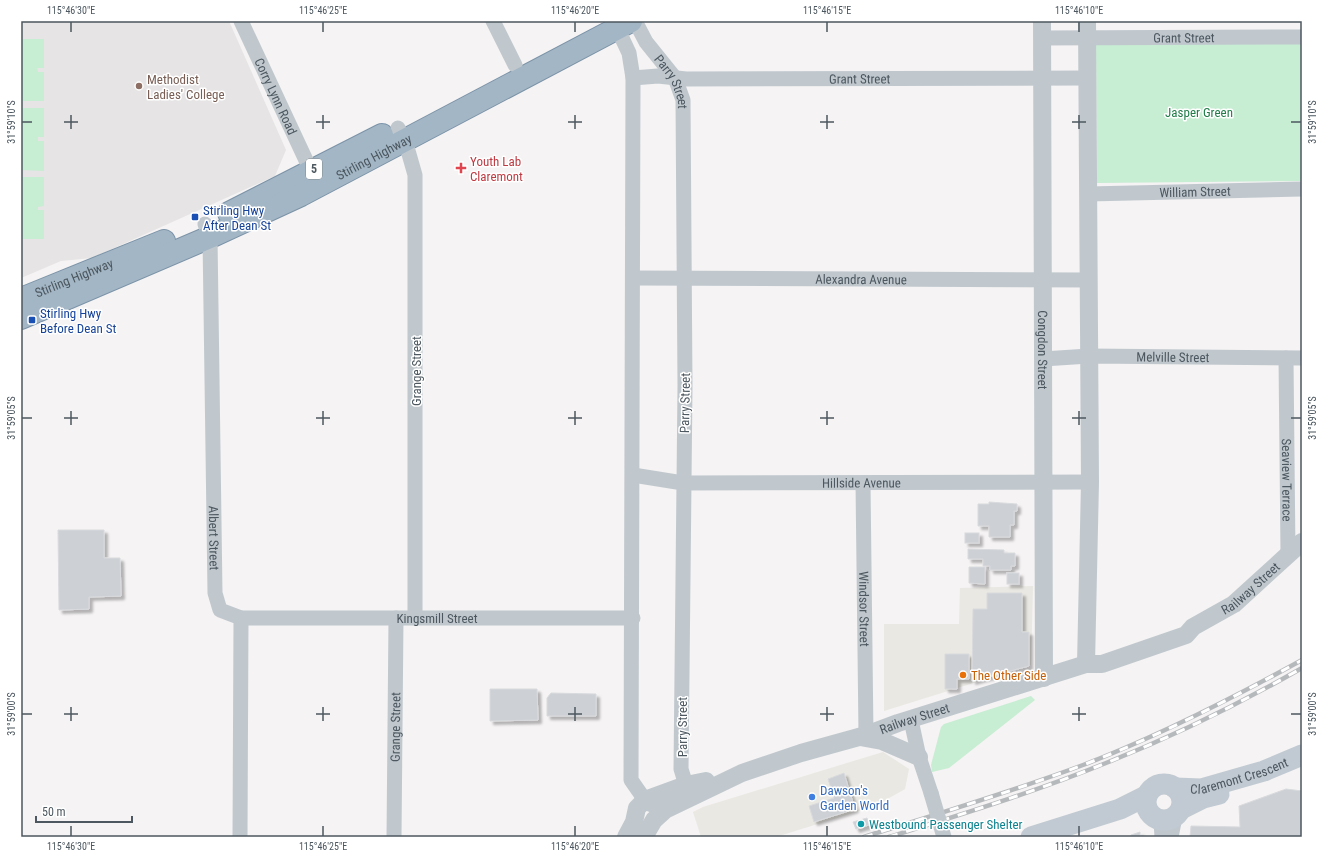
<svg xmlns="http://www.w3.org/2000/svg" width="1323" height="858" viewBox="0 0 1323 858" font-family="'Roboto Condensed',sans-serif">
<defs>
<filter id="shadow"><feDropShadow dx="3.5" dy="3.5" stdDeviation="1" flood-color="#0004"/></filter>
</defs>
<rect width="100%" height="100%" fill="#f5f3f3"/>
<g fill="#eae8e2">
<path d="M1033,586l-2,79 -147,46v-87h75l1,-36z"/>
<path d="M883,752l26,17 -4,20 -30,17 -99,31h-75l-8,-25 10,-5z"/>
</g>
<path fill="#e6e4e4" d="M21,21h208l57,129 -11,26 -183,82 -31,3 -40,17z"/>
<g fill="#c7edd3">
<path d="M21,39h23v29h-7l1,4h6v29h-23z"/>
<path d="M1302,41v140l-205,2 -1,-141z"/>
<path d="M21,108h23v29h-6v4h6v30l-23,-1z"/>
<path d="M21,177h23v29l-6,1v3h6v29h-23z"/>
<path d="M1031,696l4,4 -86,68 -17,4 -1,-7 10,-38 3,-3z"/>
</g>
<g fill="#cdd0d5" stroke="#d8dadd" filter="url(#shadow)">
<path d="M989,502l28,2v7h-3v14h-4v12h-21v-11h-11v-22h11z"/>
<path d="M58,530h46v28h16l1,38 -32,1v12l-30,1z"/>
<rect x="965" y="533" width="14" height="10"/>
<path d="M968,549l36,1v3h11v13h-4v4h-21v-4h-7v-7h-15z"/>
<path d="M969,567h16v17l-16,-1z"/>
<rect x="1007" y="573" width="12" height="11"/>
<path d="M987,593h35v39h7v34l-57,15 1,-72h14z"/>
<path d="M945,654h24v25h-12v10h-12z"/>
<path d="M490,689h47l1,31 -48,1z"/>
<path d="M551,693l45,1v22h-49v-18z"/>
<path d="M844,773l11,36 -41,13 -5,-16 25,-8 -6,-19z"/>
<path d="M1286,789l16,2v46h-112l1,-11 49,1 -1,-21z"/>
<path d="M867,818l2,7 -13,4 -3,-7z"/>
<path d="M1140,832v5h-9v-2z"/>
</g>
<g fill="none" stroke-linecap="round" stroke-linejoin="round">
<g stroke="#7b93a8" stroke-width="24">
<g id="trunk">
<path d="M229,213l153,-78"/>
<path id="s17" d="M21,299l143,-58"/>
<path id="s18" d="M21,318l189,-81 91,-42 330,-174"/>
</g>
</g>
<g stroke="#c0c8ce" stroke-width="15">
<path id="s1" d="M241,21l70,150"/>
<path d="M493,21l22,44"/>
<path d="M614,21l15,32 4,25 -2,702 16,23 18,7"/>
<path id="s2" d="M635,21l11,21 29,36 8,22 2,286 -4,383 5,16v12"/>
<path id="s3" d="M1042,38l260,-1"/>
<path id="s4" d="M633,78l25,-2 28,3 402,-1"/>
<path d="M398,128l9,19 8,28v443"/>
<path id="s5" d="M1088,194l214,-5"/>
<path id="s6" d="M205,224l5,13 5,356 5,17 21,8 -1,219"/>
<path id="s7" d="M633,278l456,2"/>
<path id="s8" d="M1286,358l2,196"/>
<path id="s9" d="M1043,359l46,-3 213,2"/>
<path id="s10" d="M633,475l50,8 407,-1"/>
<path id="s11" d="M863,483l3,252"/>
<path id="s12" d="M241,618h392"/>
<path d="M911,720l8,37 12,36"/>
<path d="M1161,821l1,16"/>
<path id="s13" d="M394,837l2,-219"/>
<path d="M1171,837l4,-20"/>
</g>
<g stroke="#c0c8ce" stroke-width="18">
<path id="s14" d="M1042,21l2,657"/>
<path d="M1086,664l4,-182 -3,-461"/>
<path d="M860,737l22,4 37,16"/>
<path d="M626,837l8,-15 3,-14 8,-8 41,-15 20,-4"/>
<path id="s15" d="M644,837l10,-17 11,-10 77,-37 59,-20 65,-18 32,-12 188,-59h16l84,-29 7,-8 41,-23 68,-62"/>
</g>
<g stroke="#c1cad2" stroke-width="21">
<circle cx="1164" cy="802" r="18"/>
<path id="s16" d="M1175,788l26,1 63,-18 38,-16"/>
<path d="M1181,809l22,-11 16,-4"/>
<path d="M1031,837l89,-28 26,-13"/>
</g>
<use href="#trunk" stroke="#a3b6c5" stroke-width="22"/>
<g stroke="#b6b9bc" stroke-width="4.5">
<g id="rail">
<path d="M864,837c73,-23 147,-45 219,-72 76,-29 148,-66 219,-105"/>
<path d="M889,837c73,-23 146,-45 217,-74 68,-27 133,-59 196,-95"/>
</g>
</g>
<use href="#rail" stroke="#fff" stroke-width="3" stroke-dasharray="9" stroke-linecap="butt"/>
<path stroke="#c0c8ce" stroke-width="15" d="M931,793l13,44"/>
</g>
<path fill="none" stroke="#4c575f" stroke-width="1.5" d="M71,22v10M323,22v10M575,22v10M827,22v10M1079,22v10M71,115v14M323,115v14M575,115v14M827,115v14M1079,115v14M22,122h10M64,122h14M316,122h14M568,122h14M820,122h14M1072,122h14M1291,122h10M71,411v14M323,411v14M575,411v14M827,411v14M1079,411v14M22,418h10M64,418h14M316,418h14M568,418h14M820,418h14M1072,418h14M1291,418h10M71,707v14M323,707v14M575,707v14M827,707v14M1079,707v14M22,714h10M64,714h14M316,714h14M568,714h14M820,714h14M1072,714h14M1291,714h10M71,826v10M323,826v10M575,826v10M827,826v10M1079,826v10"/>
<circle fill="#8d6e63" stroke="#fff" stroke-width="1.5" cx="139" cy="86" r="4"/>
<path fill="#e0444e" stroke="#fff" stroke-width="1.5" d="M459 162h4v4h4v4h-4v4h-4v-4h-4v-4h4z"/>
<g fill="#1a4fb4" stroke="#fff" stroke-width="1.5">
<rect x="191" y="213" width="8" height="8" rx="2"/>
<rect x="28" y="316" width="8" height="8" rx="2"/>
</g>
<circle fill="#e8710a" stroke="#fff" stroke-width="1.5" cx="963" cy="675" r="4"/>
<circle fill="#3f7fe0" stroke="#fff" stroke-width="1.5" cx="812" cy="797" r="4"/>
<circle fill="#0f9aa8" stroke="#fff" stroke-width="1.5" cx="861" cy="824" r="4"/>
<g text-anchor="middle" dominant-baseline="central" stroke-width="3" stroke-linejoin="round" paint-order="stroke">
<rect fill="#fff" stroke="#82898f" stroke-width="1" x="306" y="159" width="16" height="20" rx="3"/>
<g font-size="12" font-weight="bold" fill="#4c575f">
<text x="314" y="169">5</text>
</g>
<g font-size="13" fill="#4c575f" stroke="#fff">
<text stroke="none"><textPath href="#s3" startOffset="142">Grant Street</textPath></text>
<text stroke="none"><textPath href="#s4" startOffset="227">Grant Street</textPath></text>
<text stroke="none"><textPath href="#s2" startOffset="72">Parry Street</textPath></text>
<text stroke="none"><textPath href="#s1" startOffset="83">Corry Lynn Road</textPath></text>
<text stroke="none"><textPath href="#s18" startOffset="388">Stirling Highway</textPath></text>
<text stroke="none"><textPath href="#s5" startOffset="107">William Street</textPath></text>
<text stroke="none"><textPath href="#s17" startOffset="57">Stirling Highway</textPath></text>
<text stroke="none"><textPath href="#s7" startOffset="228">Alexandra Avenue</textPath></text>
<text stroke="none"><textPath href="#s14" startOffset="329">Congdon Street</textPath></text>
<text stroke="none"><textPath href="#s9" startOffset="130">Melville Street</textPath></text>
<text transform="translate(416 371) rotate(-90)">Grange Street</text>
<text transform="translate(685 403) rotate(-89)">Parry Street</text>
<text stroke="none"><textPath href="#s8" startOffset="122">Seaview Terrace</textPath></text>
<text stroke="none"><textPath href="#s10" startOffset="229">Hillside Avenue</textPath></text>
<text stroke="none"><textPath href="#s6" startOffset="315">Albert Street</textPath></text>
<text stroke="none"><textPath href="#s15" startOffset="666">Railway Street</textPath></text>
<text stroke="none"><textPath href="#s11" startOffset="126">Windsor Street</textPath></text>
<text stroke="none"><textPath href="#s12" startOffset="196">Kingsmill Street</textPath></text>
<text stroke="none"><textPath href="#s15" startOffset="301">Railway Street</textPath></text>
<text stroke="none"><textPath href="#s13" startOffset="110">Grange Street</textPath></text>
<text transform="translate(682 727) rotate(-90)">Parry Street</text>
<text stroke="none"><textPath href="#s16" startOffset="66">Claremont Crescent</textPath></text>
</g>
<g font-size="13" fill="#785e54" stroke="#fff" text-anchor="start">
<text x="147" y="79">Methodist<tspan x="147" dy="15">Ladies' College</tspan></text>
</g>
<g font-size="13" fill="#217c49" stroke="#fff">
<text x="1199" y="112">Jasper Green</text>
</g>
<g font-size="13" fill="#be3a42" stroke="#fff" text-anchor="start">
<text x="470" y="161">Youth Lab<tspan x="470" dy="15">Claremont</tspan></text>
</g>
<g font-size="13" fill="#164399" stroke="#fff" text-anchor="start">
<text x="203" y="210">Stirling Hwy<tspan x="203" dy="15">After Dean St</tspan></text>
<text x="40" y="313">Stirling Hwy<tspan x="40" dy="15">Before Dean St</tspan></text>
</g>
<g font-size="13" fill="#c56008" stroke="#fff" text-anchor="start">
<text x="971" y="675">The Other Side</text>
</g>
<g font-size="13" fill="#366cbe" stroke="#fff" text-anchor="start">
<text x="820" y="790">Dawson's<tspan x="820" dy="15">Garden World</tspan></text>
</g>
<g font-size="13" fill="#0d838f" stroke="#fff" text-anchor="start">
<text x="869" y="824">Westbound Passenger Shelter</text>
</g>
</g>
<rect width="1323" height="858" fill="none" stroke="#ffffff" stroke-width="44"/>
<path d="M36 816v6h96v-6" fill="none" stroke="#4c575f" stroke-width="2"/>
<text x="42" y="816" font-size="12" fill="#4c575f" stroke="#ffffff" stroke-width="3" paint-order="stroke">50 m</text>
<rect x="22" y="22" width="1279" height="814" fill="none" stroke="#4c575f" stroke-width="1.5"/>
<g font-size="10" text-anchor="middle" fill="#4c575f">
<text x="71" y="14">115°46'30"E</text>
<text x="323" y="14">115°46'25"E</text>
<text x="575" y="14">115°46'20"E</text>
<text x="827" y="14">115°46'15"E</text>
<text x="1079" y="14">115°46'10"E</text>
<text transform="translate(1312 122) rotate(-90)" y="4">31°59'10"S</text>
<text transform="translate(11 122) rotate(-90)" y="4">31°59'10"S</text>
<text transform="translate(1312 418) rotate(-90)" y="4">31°59'05"S</text>
<text transform="translate(11 418) rotate(-90)" y="4">31°59'05"S</text>
<text transform="translate(1312 714) rotate(-90)" y="4">31°59'00"S</text>
<text transform="translate(11 714) rotate(-90)" y="4">31°59'00"S</text>
<text x="71" y="850">115°46'30"E</text>
<text x="323" y="850">115°46'25"E</text>
<text x="575" y="850">115°46'20"E</text>
<text x="827" y="850">115°46'15"E</text>
<text x="1079" y="850">115°46'10"E</text>
</g>
</svg>
